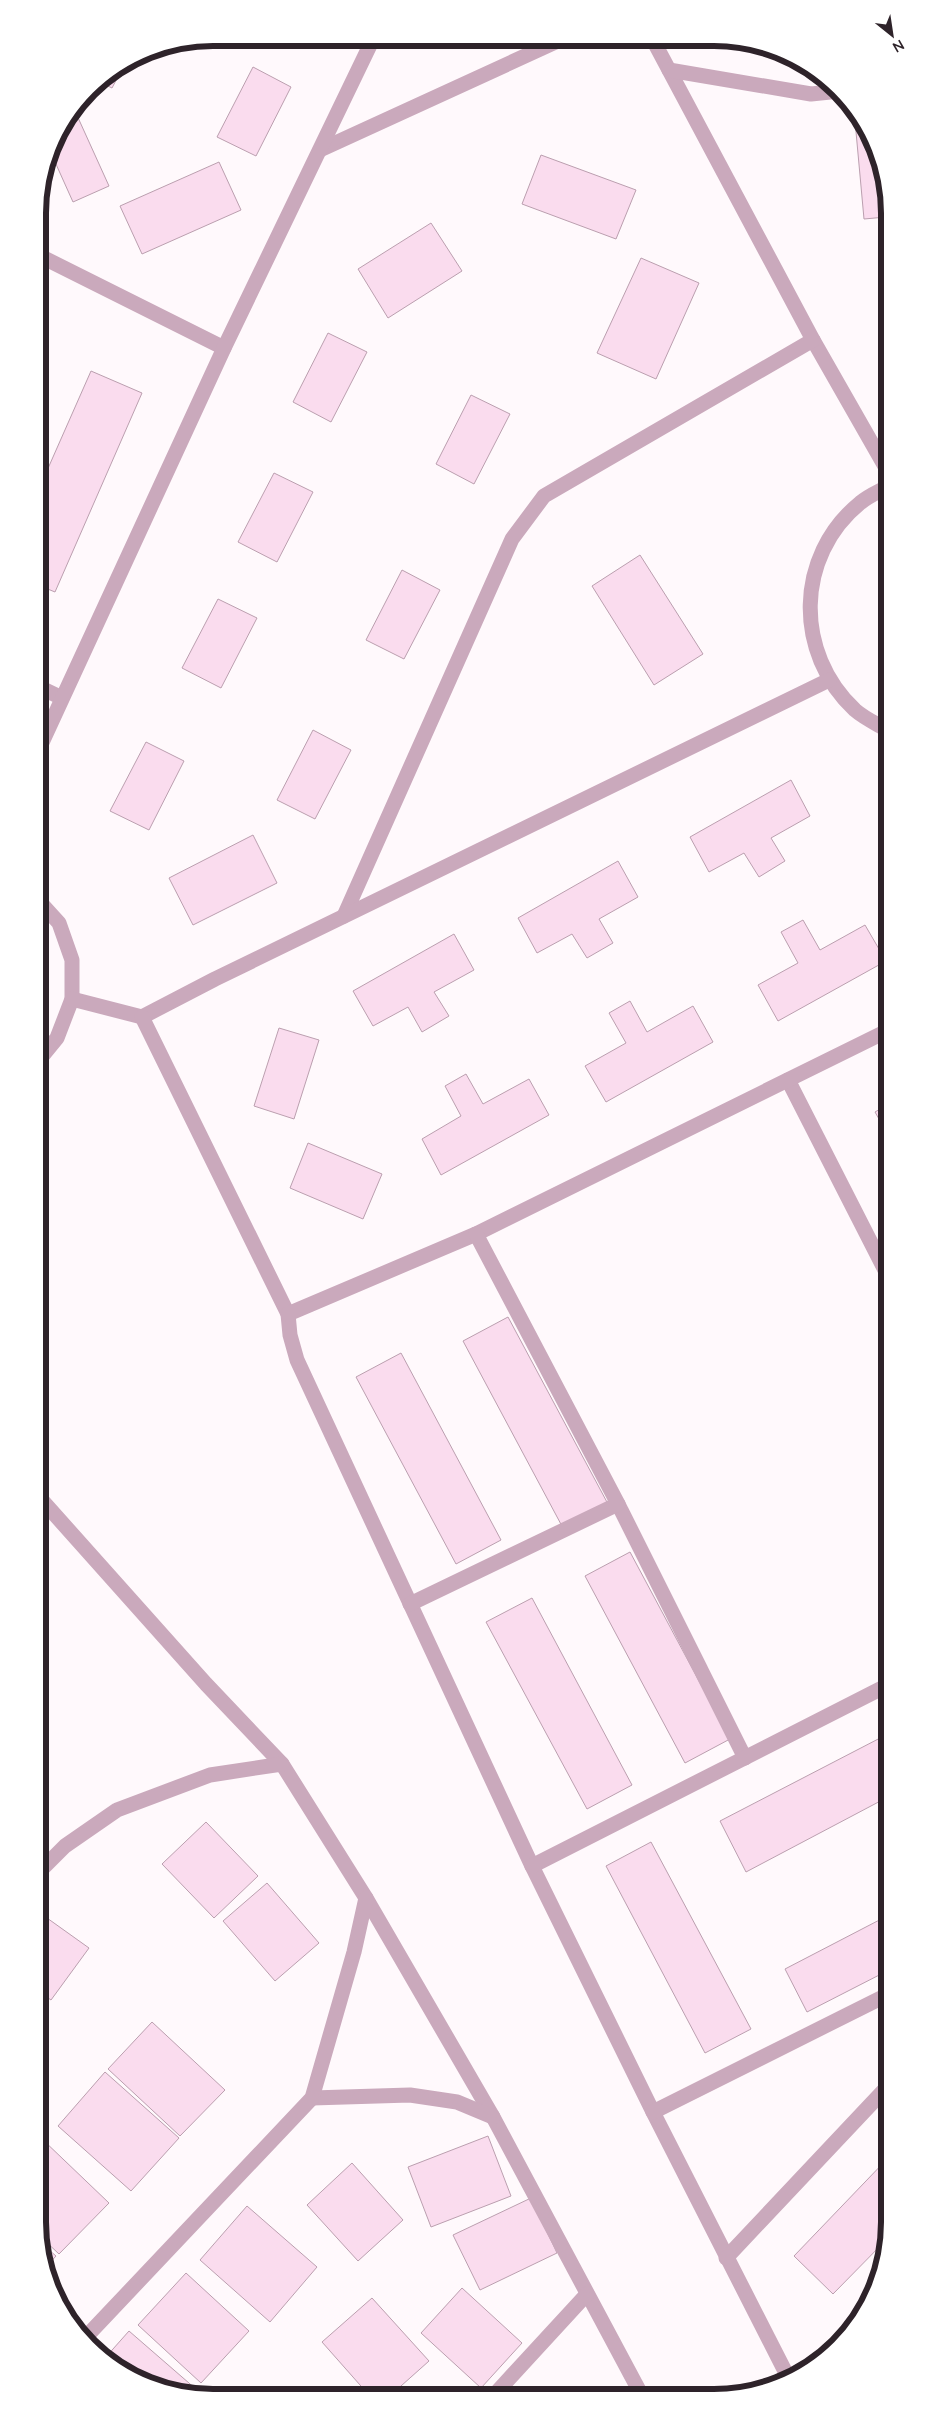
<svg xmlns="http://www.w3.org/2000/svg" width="927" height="2435" viewBox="0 0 927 2435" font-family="'Nunito Sans',sans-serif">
<rect width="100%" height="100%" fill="#fff9fc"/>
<g fill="#fadcee" stroke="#bb9faf">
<path d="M124,65l-12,23 -14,-7z"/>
<path d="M253,67l38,20 -35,69 -39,-19z"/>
<path d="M854,110l12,16 20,53v38l-22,2z"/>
<path d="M75,111l34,75 -36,16 -22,-49 5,-18z"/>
<path d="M541,155l95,35 -20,49 -94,-35z"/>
<path d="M219,162l22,48 -99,44 -22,-48z"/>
<path d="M431,223l31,48 -74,47 -30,-49z"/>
<path d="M641,258l58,25 -43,96 -59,-26z"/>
<path d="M328,333l39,19 -36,70 -38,-20z"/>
<path d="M91,371l51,22 -87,199 -17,-7v-94z"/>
<path d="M471,395l39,19 -36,70 -38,-20z"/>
<path d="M274,473l39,19 -36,70 -39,-20z"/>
<path d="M640,555l63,99 -49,31 -62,-99z"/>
<path d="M402,570l38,20 -36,69 -38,-19z"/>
<path d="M218,599l39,19 -36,70 -39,-20z"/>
<path d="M313,730l38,20 -36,69 -38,-19z"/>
<path d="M146,742l38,19 -35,69 -39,-19z"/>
<path d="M791,780l19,36 -39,22 14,23 -26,16 -15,-24 -35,19 -19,-35z"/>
<path d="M253,835l24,48 -84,42 -24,-47z"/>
<path d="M618,861l20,36 -39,22 14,24 -26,15 -15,-24 -35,19 -19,-35z"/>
<path d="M803,920l17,30 45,-25 21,36 -108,60 -20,-36 40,-22 -17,-31z"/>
<path d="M454,934l20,36 -40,22 15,24 -27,16 -14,-25 -35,19 -20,-35z"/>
<path d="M630,1001l17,31 46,-26 20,36 -107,60 -21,-36 41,-23 -17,-30z"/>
<path d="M279,1028l40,12 -25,79 -40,-13z"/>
<path d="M466,1074l17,30 46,-25 20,36 -108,60 -19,-36 39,-23 -16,-30z"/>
<path d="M887,1105v28l-12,-21z"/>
<path d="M308,1143l74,31 -19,45 -73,-31z"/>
<path d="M508,1317l100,187 -45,24 -100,-187z"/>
<path d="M401,1353l100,187 -45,24 -100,-187z"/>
<path d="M630,1552l100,187 -45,24 -100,-187z"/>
<path d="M532,1598l100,187 -45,24 -101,-187z"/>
<path d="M884,1736l4,8v53l-142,75 -26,-51z"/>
<path d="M206,1822l52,54 -44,42 -52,-54z"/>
<path d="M651,1842l100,187 -46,24 -99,-187z"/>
<path d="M267,1883l52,60 -44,38 -52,-60z"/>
<path d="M40,1913l49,35 -38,52 -10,-7z"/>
<path d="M889,1915v55l-82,42 -22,-43z"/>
<path d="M152,2022l73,68 -45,46 -72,-67z"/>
<path d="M105,2072l74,66 -48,53 -73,-65z"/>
<path d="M488,2136l23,60 -80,31 -23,-60z"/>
<path d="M41,2138l68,65 -50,51 -18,-17z"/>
<path d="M889,2157l-1,81 -55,56 -39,-38z"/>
<path d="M352,2163l51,57 -45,41 -51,-56z"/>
<path d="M531,2198l26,55 -77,37 -27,-55z"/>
<path d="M247,2206l70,61 -47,55 -70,-62z"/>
<path d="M41,2243l15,13 -11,12 -4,-12z"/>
<path d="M186,2273l63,58 -48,52 -63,-58z"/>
<path d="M462,2288l60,55 -41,45 -60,-55z"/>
<path d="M372,2298l57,63 -37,33h-24l-46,-52z"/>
<path d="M129,2331l68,59 -4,4h-14l-44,-15 -30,-21z"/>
</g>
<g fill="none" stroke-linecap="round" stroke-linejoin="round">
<g stroke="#caa9bc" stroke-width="15">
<path d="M653,40l160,300 73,128"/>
<path d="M669,70l142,24 29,-3"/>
<path d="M320,150l240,-110"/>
<path d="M38,255l186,93"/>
<path d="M887,487c-9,5 -19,9 -27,16 -65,53 -66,150 -5,207 9,8 22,14 32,20"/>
<path d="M39,687l23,11"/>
<path d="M39,749l185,-401 149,-309"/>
<path d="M39,901l20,22 13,37v39l-15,39 -18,22"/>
<path d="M344,916l168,-377 32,-43 269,-156"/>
<path d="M72,999l70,18 73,-38 614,-299"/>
<path d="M142,1017l146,297 2,21 7,25 235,506 121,246 136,267"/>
<path d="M788,1080l100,196"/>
<path d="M288,1314l188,-80 411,-203"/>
<path d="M40,1498l166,186 76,80 84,134 127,219 148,277"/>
<path d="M618,1504l127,254"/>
<path d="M410,1604l208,-100 -142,-270"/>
<path d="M532,1866l356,-181"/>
<path d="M40,1871l25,-25 52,-36 93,-35 72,-11"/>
<path d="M312,2098l98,-3 47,7 36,15"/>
<path d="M653,2112l236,-118"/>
<path d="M726,2258l163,-173"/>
<path d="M84,2339l228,-241 42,-146 12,-54"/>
<path d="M495,2394l92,-100"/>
</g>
</g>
<path d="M0 0H927V2435H0ZM213 46H714A167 167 0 0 1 881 213V2222A167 167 0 0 1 714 2389H213A167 167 0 0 1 46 2222V213A167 167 0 0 1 213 46Z" fill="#fff" fill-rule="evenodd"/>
<path fill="none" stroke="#2e232a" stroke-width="6" d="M213 46H714A167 167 0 0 1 881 213V2222A167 167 0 0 1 714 2389H213A167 167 0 0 1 46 2222V213A167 167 0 0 1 213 46Z"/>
<g transform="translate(892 35) rotate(150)" stroke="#ffffff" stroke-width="4" paint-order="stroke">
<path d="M0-4L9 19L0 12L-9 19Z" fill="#2e232a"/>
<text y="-8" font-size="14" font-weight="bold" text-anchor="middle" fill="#2e232a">N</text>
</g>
</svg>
